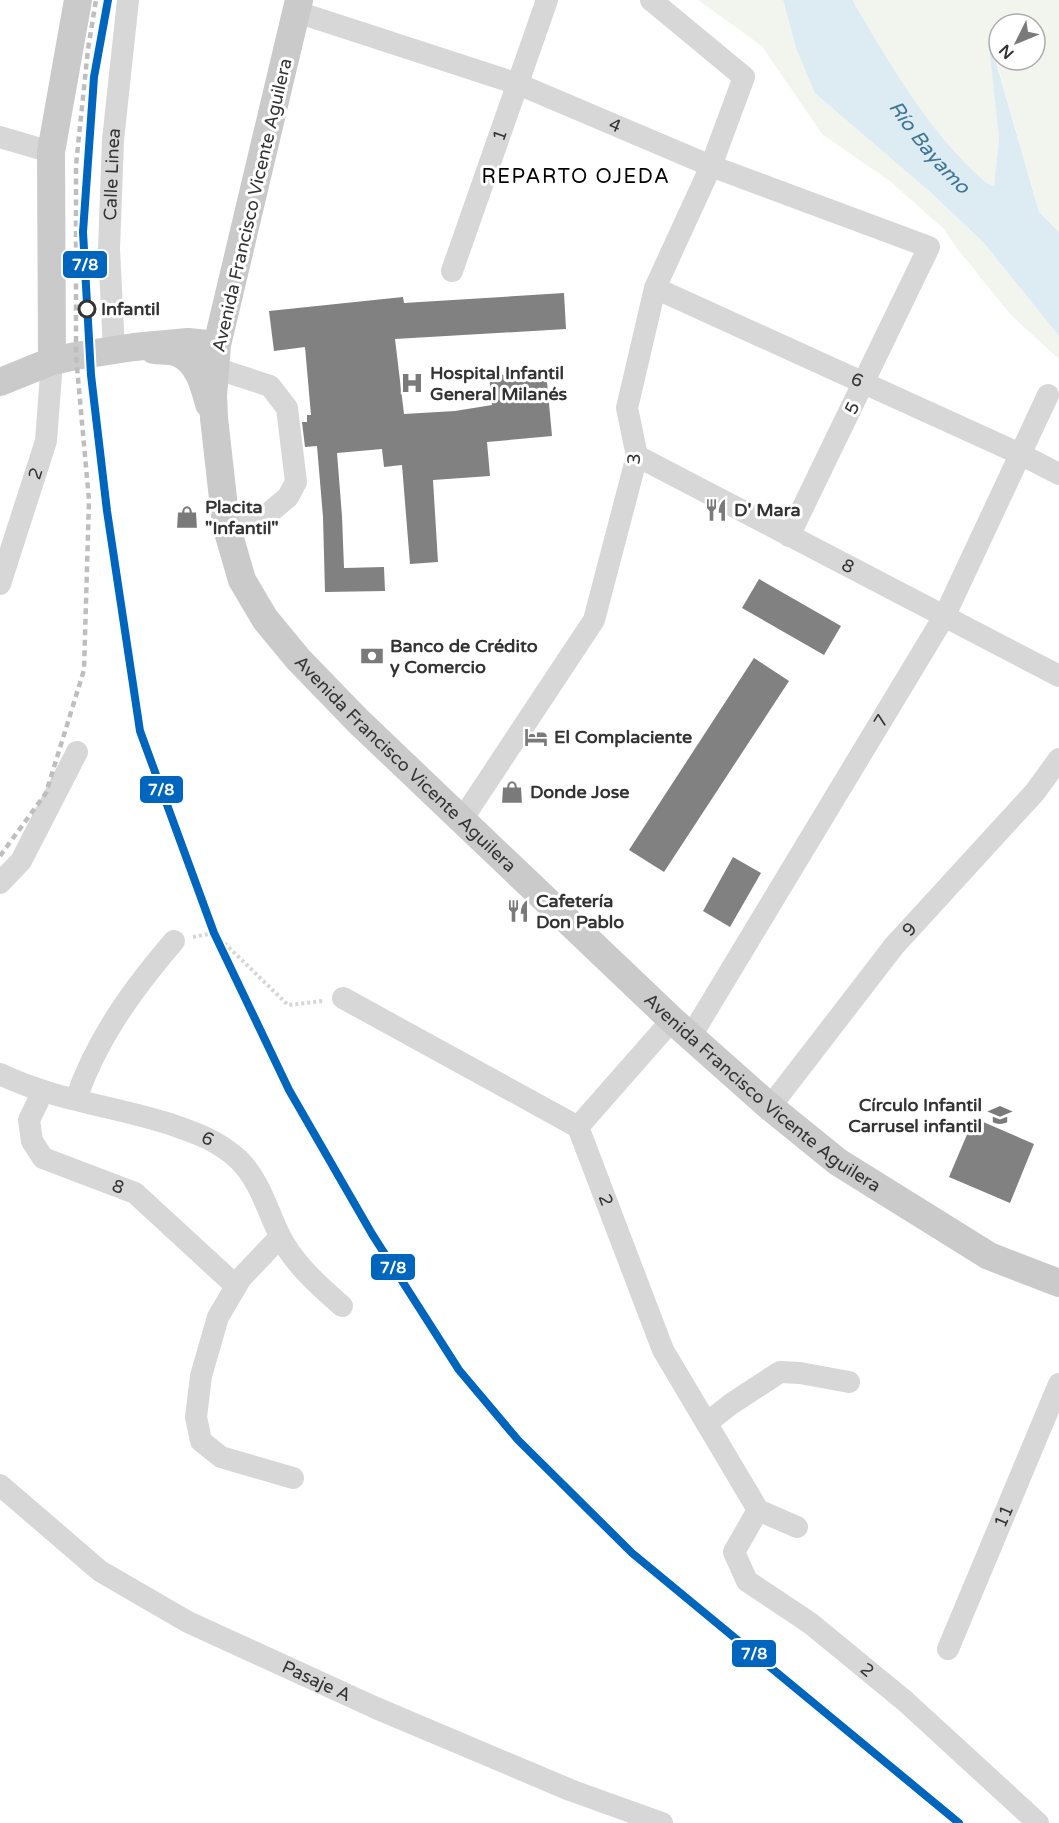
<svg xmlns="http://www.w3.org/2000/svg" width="1059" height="1823" viewBox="0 0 1059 1823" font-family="'Varela Round',sans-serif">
<rect width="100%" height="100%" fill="#fff"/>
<g fill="#f1f5ed" fill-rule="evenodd">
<path d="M698,0h85l13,48 131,141 57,54 75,93v23l-49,-45 -54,-67 -12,-18 -53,-47 -69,-48 -60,-88z"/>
<path d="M811,0h248v232l-20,-20 -49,-173 9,99 -5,48 -76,-37 -76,-94zM999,24h36v36h-36z"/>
</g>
<path fill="#ddebf3" d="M783,0h28l31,55 76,94 76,37 5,-48 -11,-104 51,178 20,20v104l-75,-93 -57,-54 -112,-96 -19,-45z"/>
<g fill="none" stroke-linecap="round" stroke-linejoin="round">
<path stroke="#ddebf3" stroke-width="38" id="s1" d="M830,0c40,68 81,142 141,195"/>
</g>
<g fill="#818181">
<path d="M564,293l2,36 -171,10 9,75 51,-3 37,-6 -3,-29 57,-5 6,65 -65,6 3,34 -57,4 5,82 -28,2 -8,-99 -18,2 -2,-18 -45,4 5,63 2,52 40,-1 1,24 -60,1 -2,-75 -6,-71 -12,1 -3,-25h5v-7h4l-6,-68 -31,4 -5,-40 134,-14 1,6z"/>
<path d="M759,579l82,47 -17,29 -82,-47z"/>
<path d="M754,658l35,23 -125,191 -35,-22z"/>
<path d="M733,857l28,16 -31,54 -27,-16z"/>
<path d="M974,1118l60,26 -24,59 -61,-26z"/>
</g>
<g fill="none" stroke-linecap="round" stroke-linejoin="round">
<path stroke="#d6d6d6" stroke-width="4" stroke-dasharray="3 3" stroke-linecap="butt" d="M193,937l21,-4 74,72 35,-4"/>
<g stroke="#d7d7d7" stroke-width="22">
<path id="s2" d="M297,12l221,72 193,82 218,81 -140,289"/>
<path d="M0,137l51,15"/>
<path id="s3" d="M452,271l95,-271"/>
<path id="s4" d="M655,288l365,166 39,20"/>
<path id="s5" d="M114,350l-5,-101 4,-109 15,-140"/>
<path d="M215,368l55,18 17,22 9,74 -8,15 -19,16 -43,12"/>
<path id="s6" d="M637,456l422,220"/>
<path id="s7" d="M0,584l46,-143 6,-80"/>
<path d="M463,818l131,-198 43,-164 -10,-48 28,-120 56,-122 33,-89 -93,-77"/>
<path d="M0,883l21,-22 56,-109"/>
<path id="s8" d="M343,998l235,129 85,223 95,160 39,17"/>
<path id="s9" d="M691,1036l254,-421 103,-220"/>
<path id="s10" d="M0,1074c53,26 114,32 170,50 26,9 47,16 68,35 21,20 29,50 41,75 13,28 40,52 63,72"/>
<path id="s11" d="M43,1091l-14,29 3,21 11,17 92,35 101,93"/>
<path d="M76,1099c21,-61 57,-110 98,-158"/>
<path id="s12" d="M770,1107l124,-161 141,-154 24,-33"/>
<path d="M578,1127l94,-107"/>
<path d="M280,1237l-39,41 -23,39 -17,59 -5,41 5,24 20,16 72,21"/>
<path d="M707,1423l24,-19 49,-32 20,1 49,9"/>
<path id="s13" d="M0,1485l100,86 88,51 188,86 194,82 92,33"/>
<path id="s14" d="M758,1510l-24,42 13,29 63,42 95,78 133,122"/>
<path id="s15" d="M948,1649l111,-265"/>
</g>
<g stroke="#cacaca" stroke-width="28">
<path id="s16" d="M299,0l-82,345 -4,51 1,22 12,107 16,55 23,39 33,40 60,62 314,299 98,87 68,55 151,94 70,27"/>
<path d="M154,350c7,1 17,0 24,3 20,8 26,32 31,51"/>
<path d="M52,361l-1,-209 27,-152"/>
<path d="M0,382l52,-21 24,-5 58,-9 54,-5 29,3"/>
</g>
<path stroke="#bebebe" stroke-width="4.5" stroke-dasharray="6 4.5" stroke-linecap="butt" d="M0,856l46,-63 38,-123 5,-170 -13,-144v-191l12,-116 8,-49"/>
<g stroke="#fff" stroke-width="12">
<path id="rail-1" d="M108,0l-14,77 -11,155 8,143 16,136 33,220 74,202 75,157 83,144 87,136 59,70 114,113 327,270"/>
</g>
<use href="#rail-1" stroke="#0065bd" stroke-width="8"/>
</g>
<defs>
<g id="hospital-bare" transform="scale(1.8)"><path d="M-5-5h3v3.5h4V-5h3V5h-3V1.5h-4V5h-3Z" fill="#7a7a7a" stroke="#fff" stroke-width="2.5" paint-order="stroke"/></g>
<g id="restaurant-bare" transform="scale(1.8)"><path d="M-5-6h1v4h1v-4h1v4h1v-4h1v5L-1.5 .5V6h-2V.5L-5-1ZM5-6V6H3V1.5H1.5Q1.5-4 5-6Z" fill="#7a7a7a" stroke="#fff" stroke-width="2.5" paint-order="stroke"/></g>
<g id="shop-bare" transform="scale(1.8)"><path d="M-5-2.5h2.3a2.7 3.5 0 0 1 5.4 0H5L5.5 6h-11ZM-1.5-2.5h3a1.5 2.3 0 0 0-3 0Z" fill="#7a7a7a" stroke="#fff" stroke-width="2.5" paint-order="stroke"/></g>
<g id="bank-bare" transform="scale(1.8)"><path d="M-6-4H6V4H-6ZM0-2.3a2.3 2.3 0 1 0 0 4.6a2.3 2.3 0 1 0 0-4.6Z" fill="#7a7a7a" stroke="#fff" stroke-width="2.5" paint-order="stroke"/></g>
<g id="hotel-bare" transform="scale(1.8)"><path d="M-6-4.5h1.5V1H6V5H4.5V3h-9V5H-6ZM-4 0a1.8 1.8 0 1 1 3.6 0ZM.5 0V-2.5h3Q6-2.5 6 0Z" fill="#7a7a7a" stroke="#fff" stroke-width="2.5" paint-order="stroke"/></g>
<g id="school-bare" transform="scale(1.8)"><path d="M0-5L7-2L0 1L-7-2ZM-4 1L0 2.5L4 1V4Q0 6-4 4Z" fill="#7a7a7a" stroke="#fff" stroke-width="2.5" paint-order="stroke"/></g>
</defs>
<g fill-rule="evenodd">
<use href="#hospital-bare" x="412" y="383"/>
<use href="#restaurant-bare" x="716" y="510"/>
<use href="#shop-bare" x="187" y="517"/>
<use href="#bank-bare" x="372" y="656"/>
<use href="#hotel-bare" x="536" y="737"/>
<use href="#shop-bare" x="512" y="792"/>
<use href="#restaurant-bare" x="518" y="911"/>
<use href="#school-bare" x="1000" y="1115"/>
</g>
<circle fill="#fff" stroke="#333" stroke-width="3" cx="87" cy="309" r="8"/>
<g text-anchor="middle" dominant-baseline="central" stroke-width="6" stroke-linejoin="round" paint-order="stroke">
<g font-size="18" fill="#333" stroke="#fff">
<text stroke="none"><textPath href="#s2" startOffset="338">4</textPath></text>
<text stroke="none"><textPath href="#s3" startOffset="144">1</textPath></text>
<text stroke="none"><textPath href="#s5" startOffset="176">Calle Linea</textPath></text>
<text transform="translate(252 205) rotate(-77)">Avenida Francisco Vicente Aguilera</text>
<text stroke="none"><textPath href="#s4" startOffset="222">6</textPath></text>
<text transform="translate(852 408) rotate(-64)">5</text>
<text transform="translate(634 459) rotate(-86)">3</text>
<text stroke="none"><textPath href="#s7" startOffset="116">2</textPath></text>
<text stroke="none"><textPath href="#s6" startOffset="238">8</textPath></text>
<text stroke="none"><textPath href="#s9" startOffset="368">7</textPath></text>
<text stroke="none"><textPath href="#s16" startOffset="840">Avenida Francisco Vicente Aguilera</textPath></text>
<text stroke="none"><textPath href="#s12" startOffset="226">9</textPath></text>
<text stroke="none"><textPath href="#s16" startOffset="1326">Avenida Francisco Vicente Aguilera</textPath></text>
<text stroke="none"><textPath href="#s10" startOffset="218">6</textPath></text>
<text stroke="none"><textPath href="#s11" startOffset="154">8</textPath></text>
<text stroke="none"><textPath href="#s8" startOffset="346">2</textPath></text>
<text stroke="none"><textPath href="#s15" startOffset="144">11</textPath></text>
<text stroke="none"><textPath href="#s14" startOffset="230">2</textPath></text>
<text stroke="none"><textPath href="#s13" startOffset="375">Pasaje A</textPath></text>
</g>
<g font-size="18" font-weight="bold" fill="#333" stroke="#fff" text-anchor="start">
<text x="101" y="309">Infantil</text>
</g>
<g font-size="18" font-weight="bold" fill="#333" stroke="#fff" text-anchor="start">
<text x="430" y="373">Hospital Infantil<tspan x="430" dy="21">General Milanés</tspan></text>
<text x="205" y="507">Placita<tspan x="205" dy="21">"Infantil"</tspan></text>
<text x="734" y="510">D' Mara</text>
<text x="390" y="646">Banco de Crédito<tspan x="390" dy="21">y Comercio</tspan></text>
<text x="554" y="737">El Complaciente</text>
<text x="530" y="792">Donde Jose</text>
<text x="536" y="901">Cafetería<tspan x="536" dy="21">Don Pablo</tspan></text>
<text x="982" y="1105" text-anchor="end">Círculo Infantil<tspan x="982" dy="21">Carrusel infantil</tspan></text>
</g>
<g font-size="20" font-style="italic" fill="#3f7597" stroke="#fff">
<text stroke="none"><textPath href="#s1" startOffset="178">Río Bayamo</textPath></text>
</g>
<g font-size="20" letter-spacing="1.5" fill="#000" stroke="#fff">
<text x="576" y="177">REPARTO OJEDA</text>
</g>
</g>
<g stroke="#fff" stroke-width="2">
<rect x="62" y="250" width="46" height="29" rx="6" fill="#0065bd"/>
<rect x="139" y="775" width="45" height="29" rx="6" fill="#0065bd"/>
<rect x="370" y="1253" width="46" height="28" rx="6" fill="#0065bd"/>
<rect x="731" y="1639" width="46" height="29" rx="6" fill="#0065bd"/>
</g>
<g font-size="16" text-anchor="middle" font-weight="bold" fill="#fff">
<text x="85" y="270">7/8</text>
<text x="161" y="795">7/8</text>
<text x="393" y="1273">7/8</text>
<text x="754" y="1659">7/8</text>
</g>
<g transform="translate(1017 42) rotate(227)"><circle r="28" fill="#ffffff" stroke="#adadad" stroke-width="1.5"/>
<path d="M0-4.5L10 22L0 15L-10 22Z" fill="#7a7a7a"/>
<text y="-9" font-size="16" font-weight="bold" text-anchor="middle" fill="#333333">N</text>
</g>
</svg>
